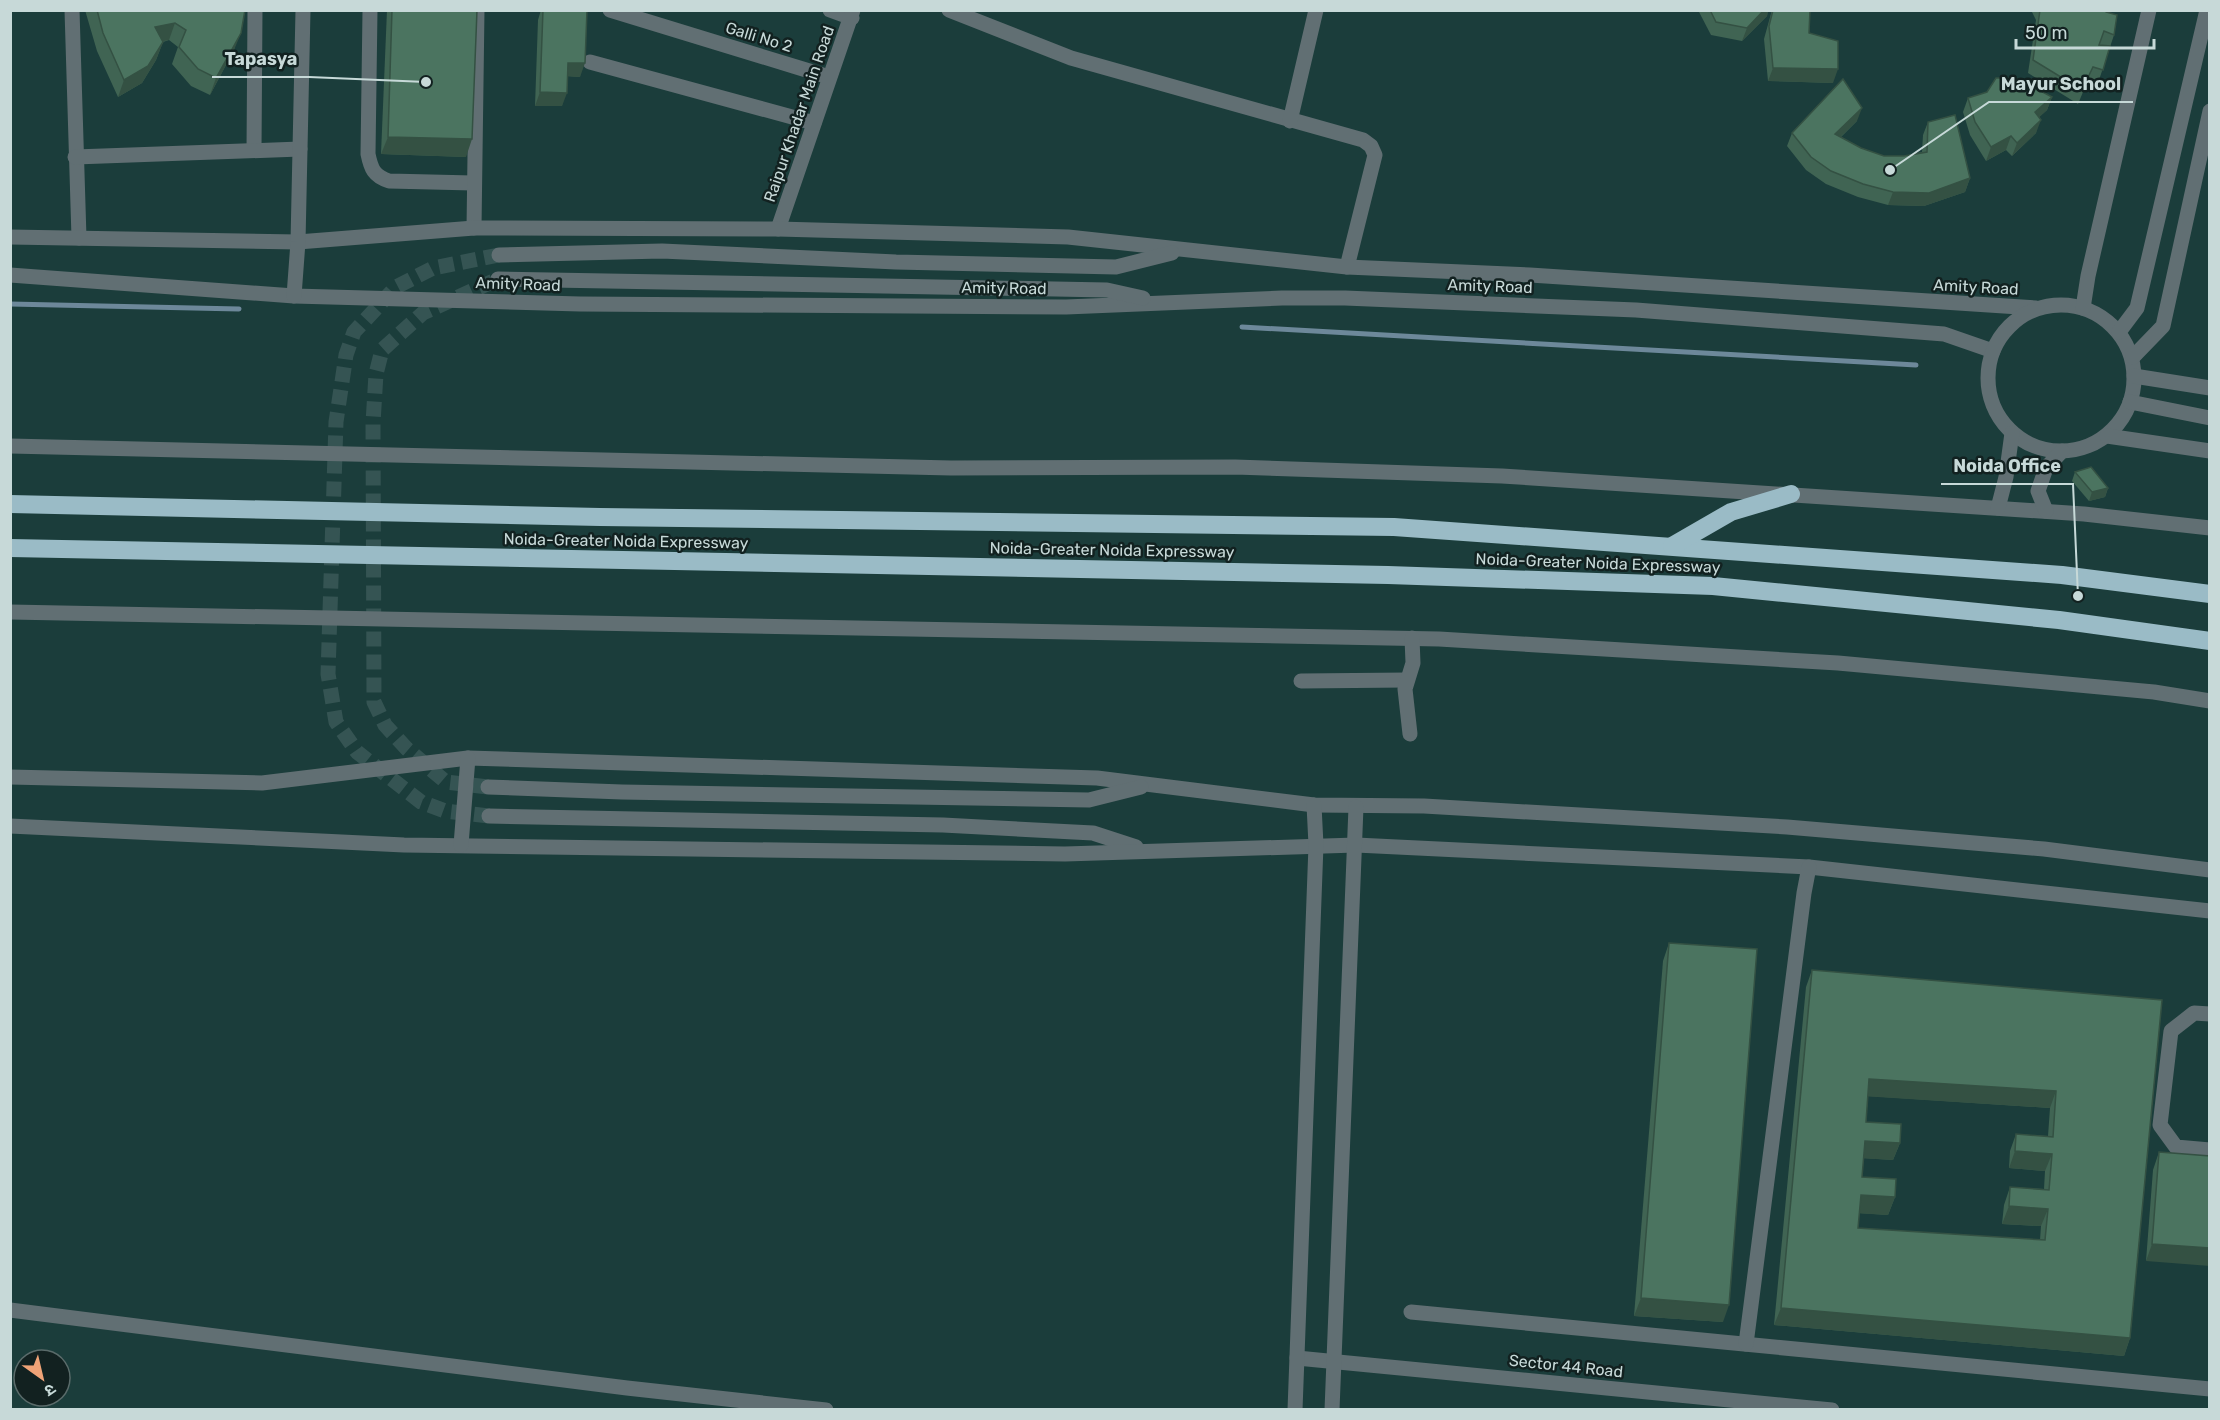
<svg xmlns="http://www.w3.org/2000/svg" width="2220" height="1420" viewBox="0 0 2220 1420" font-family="Rubik,'Noto Sans Devanagari',sans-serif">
<rect width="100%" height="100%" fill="#1b3d3b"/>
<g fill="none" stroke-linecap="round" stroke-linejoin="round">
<g stroke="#6d889a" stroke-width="5">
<path d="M10,304l229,5"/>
<path d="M1242,327l674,38"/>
</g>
<g stroke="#355453" stroke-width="15" stroke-dasharray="15 8" stroke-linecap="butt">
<path d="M488,787l-42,-5 -39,-33 -22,-24 -11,-23 -1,-279 3,-49 6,-24 41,-37 75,-34"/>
<path d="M489,816l-44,-5 -24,-9 -64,-50 -21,-30 -8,-48 8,-252 10,-67 8,-23 42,-45 37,-19 66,-13"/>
</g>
<g stroke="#616f73" stroke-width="15">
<path d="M72,10l7,228"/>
<path d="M370,10l-2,144c3,15 6,22 21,27l84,2"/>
<path d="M610,10l219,67"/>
<path d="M830,10l22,8"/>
<path d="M949,10l122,48 292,82 8,6 4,9 -28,112"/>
<path d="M590,62l224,61"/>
<path d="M1290,121l26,-111"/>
<path d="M254,150l1,-140"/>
<path d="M75,157l225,-8"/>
<path d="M474,228l3,-218"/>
<path d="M778,229l75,-219"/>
<path d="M10,237l288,5 176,-14 304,1 290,8 279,30 183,8 506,33"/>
<path d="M499,255l163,-4 234,11 220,5 56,-14"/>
<path d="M10,275l284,21 286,8 486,3 216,-9h63l291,12 308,24 49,17"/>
<path d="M498,279l609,11 36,8"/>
<path d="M294,296l4,-54 5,-232"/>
<circle cx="2061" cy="378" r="73"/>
<path d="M2083,308l5,-32 61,-266"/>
<path d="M2119,332l18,-24 70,-298"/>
<path d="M2133,357l30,-31 47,-215"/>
<path d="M2134,376l76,12"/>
<path d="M2130,402l80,16"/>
<path d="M2107,436l103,15"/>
<path d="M10,446l941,22 284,-1 267,9 582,38 126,14"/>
<path d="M1998,508l8,-31 6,-44"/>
<path d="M2046,511l-8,-20 8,-23 16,-17"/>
<path d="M10,612l1429,27 399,24 316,29 56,9"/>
<path d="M1301,681l106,-1"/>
<path d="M1410,734l-5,-45 8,-26 -1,-25"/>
<path d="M10,777l252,6 206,-25 629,20 217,27 110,1 363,21 257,22 166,21"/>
<path d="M488,787l134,5 467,8 52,-13"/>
<path d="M489,816l454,9 150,8 43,14"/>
<path d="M10,826l394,19 661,9 291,-9 453,22 401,44"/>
<path d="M461,845l7,-87"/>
<path d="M2210,1014l-16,-1 -23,18 -11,94 16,22 34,3"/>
<path d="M10,1310l617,78 199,22"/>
<path d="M1411,1312l799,77"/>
<path d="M1746,1344l58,-451 5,-26"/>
<path d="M1297,1358l535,52"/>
<path d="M1295,1410l21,-565 -2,-40"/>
<path d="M1332,1410l24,-603"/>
</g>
<g stroke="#9abbc6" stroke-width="18">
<path d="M10,504l590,13 794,10 668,48 148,19"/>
<path d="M1672,546l59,-34 60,-18"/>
<path d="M10,548l1378,27 325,11 346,34 151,21"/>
</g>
</g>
<g fill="#406453" fill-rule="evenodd">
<path d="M85,10h160l-11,40 -24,45 -19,-9 -19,-22 6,-17 -9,-7 -6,2 -7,18 -14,23 -24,14 -21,-46z"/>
<path d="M387,10h90l-11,147 -85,-3z"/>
<path d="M541,10h46l-7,67 -13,-1 -5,30h-27l3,-86z"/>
<path d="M1698,10h70l-1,6 -25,25 -31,-6z"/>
<path d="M1772,10h38l-1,23 24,50 -65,-2 -4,-42z"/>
<path d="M2031,10h75v2l8,23 -16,48 -10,-3 -10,24 -50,-31 8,-53z"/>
<path d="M2052,97l-5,13 -8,7 -3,16 -24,23 -6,-6 -20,11 -16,-26 -7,-23 5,-14z"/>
<path d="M1857,121l-16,16 20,11 23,8h20l18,-4 1,-17 5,-13 42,56 -5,14 -41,14 -36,-1 -30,-8 -32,-13 -20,-14 -19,-24 5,-13z"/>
<path d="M2075,472l33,16 -3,9 -16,4 -17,-20z"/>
<path d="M1669,943l54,379 -89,-6 29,-355z"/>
<path d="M1812,970l350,30 -32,338 -6,18 -350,-31 32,-338zM1868,1096l182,12 -2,28 -32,-2 -6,17 -1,17 36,3 -1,18 -34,-2 -6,18 -2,19 39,2 -1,14 -182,-12 1,-15 29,2 7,-18 -33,-20 1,-19 30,2 7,-17 -34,-21z"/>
<path d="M2159,1152l51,4 -64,105 7,-91z"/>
</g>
<g fill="#345143">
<path d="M1764,10h4l-1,6 -25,25 5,-13z"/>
<path d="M175,23l-6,17 -20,4 6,-17z"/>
<path d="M241,33l-7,17 -24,45 6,-17z"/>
<path d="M163,42l-7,18 -14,23 -24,14 6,-17z"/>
<path d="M568,63h17l-5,14 -17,-1z"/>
<path d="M1773,68l65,1 -5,14 -65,-2z"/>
<path d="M540,92l27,1 -5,13h-27z"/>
<path d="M2052,97l-5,13 -16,15 4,-13z"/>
<path d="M1862,108l-5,13 -27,26 5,-13z"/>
<path d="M2041,120l-5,13 -24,23 5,-13z"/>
<path d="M2011,136l-5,14 -20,11 5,-14z"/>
<path d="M388,137l84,2 -6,18 -85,-3z"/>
<path d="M1970,178l-5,14 -41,14 -36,-1 5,-13z"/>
<path d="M2108,488l-3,9 -16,4 3,-9z"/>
<path d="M1869,1079l187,12 -6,17 -188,-12z"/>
<path d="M1865,1141l35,2 -7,17 -35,-2z"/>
<path d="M2015,1151l37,3 -7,17 -36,-3z"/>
<path d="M1861,1195l34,2 -7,18 -34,-2z"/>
<path d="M2009,1206l39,3 -7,17 -39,-2z"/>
<path d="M2152,1244l58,4v18l-64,-5z"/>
<path d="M1641,1298l88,7 -6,17 -89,-6z"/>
<path d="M1781,1308l349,30 -6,18 -350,-31z"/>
</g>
<g fill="#4b7460" stroke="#345143" stroke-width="1.5" fill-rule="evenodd">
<path d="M97,10h148l-4,23 -25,45 -18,-9 -19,-22 7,-17 -11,-7 -20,4 8,15 -15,24 -24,14 -21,-47z"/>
<path d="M392,10h85l-5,129 -84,-2z"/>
<path d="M543,10h44l-2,53h-17l-1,30 -27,-1z"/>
<path d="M1710,10h54l-17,18 -31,-6z"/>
<path d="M1773,10h37l-1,23 29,8v28l-65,-1 -4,-42z"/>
<path d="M2040,10h66v2l11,3 -3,20 -10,-4 -5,14 11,1 -7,24 -10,-3 -11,23 -49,-30z"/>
<path d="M1996,78h20l36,19 -17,15 6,8 -24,23 -6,-7 -20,11 -16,-25 -7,-24 19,-6z"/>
<path d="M1843,79l19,29 -27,26 26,14 23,8h20l23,-4 1,-30 27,-7 15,63 -41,15 -36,-1 -30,-8 -32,-13 -20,-14 -19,-24z"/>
<path d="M2091,467l17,21 -16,4 -17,-20z"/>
<path d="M1669,943l88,6 -28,356 -88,-7z"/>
<path d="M1812,970l350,30 -32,338 -349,-30zM1869,1079l187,12 -3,46 -37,-3 -1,17 37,3 -3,36 -39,-3 -1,19 39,3 -3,31 -187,-12 3,-33 34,2 1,-18 -34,-2 3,-36 35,2 1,-19 -35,-2z"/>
<path d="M2159,1152l51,4v92l-58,-4z"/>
</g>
<g text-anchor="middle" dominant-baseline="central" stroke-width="5" stroke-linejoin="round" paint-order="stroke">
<g font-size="16" fill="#c7d9d8" stroke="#122120">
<text transform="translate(759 37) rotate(17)">Galli No 2</text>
<text transform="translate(799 114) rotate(-71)">Raipur Khadar Main Road</text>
<text transform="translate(518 284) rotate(2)">Amity Road</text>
<text transform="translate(1490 286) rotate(2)">Amity Road</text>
<text transform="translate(1976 287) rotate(3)">Amity Road</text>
<text transform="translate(1004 288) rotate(1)">Amity Road</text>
<text transform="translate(626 541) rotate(1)">Noida-Greater Noida Expressway</text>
<text transform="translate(1112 550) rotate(1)">Noida-Greater Noida Expressway</text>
<text transform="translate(1598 563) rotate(2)">Noida-Greater Noida Expressway</text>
<text transform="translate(1566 1366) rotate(6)">Sector 44 Road</text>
</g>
</g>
<path fill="none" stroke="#c7d9d8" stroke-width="2" d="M426 82L309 77H212M1890 170L1989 102H2133M2078 596L2073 484H1941"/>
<g fill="#c7d9d8" stroke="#122120" stroke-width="2">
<circle cx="426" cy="82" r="6"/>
<circle cx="1890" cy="170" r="6"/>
<circle cx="2078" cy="596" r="6"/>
</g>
<g font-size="18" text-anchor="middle" font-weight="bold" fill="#c7d9d8" stroke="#122120" stroke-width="5" stroke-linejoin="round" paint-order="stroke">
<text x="261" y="65">Tapasya</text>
<text x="2061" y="90">Mayur School</text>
<text x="2007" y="472">Noida Office</text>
</g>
<rect width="2220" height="1420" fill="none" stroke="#c7d9d8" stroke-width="24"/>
<g transform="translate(42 1378) rotate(146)"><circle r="28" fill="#122120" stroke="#5a6b6a" stroke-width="1.5"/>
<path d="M0-4.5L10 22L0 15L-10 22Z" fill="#efa377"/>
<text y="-9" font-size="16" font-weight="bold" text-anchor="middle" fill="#c7d9d8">उ</text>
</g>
<path d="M2016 39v9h138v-9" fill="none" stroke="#c7d9d8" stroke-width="3"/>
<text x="2025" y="39" font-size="18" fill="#c7d9d8" stroke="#122120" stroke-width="4.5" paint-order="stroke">50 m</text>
</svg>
